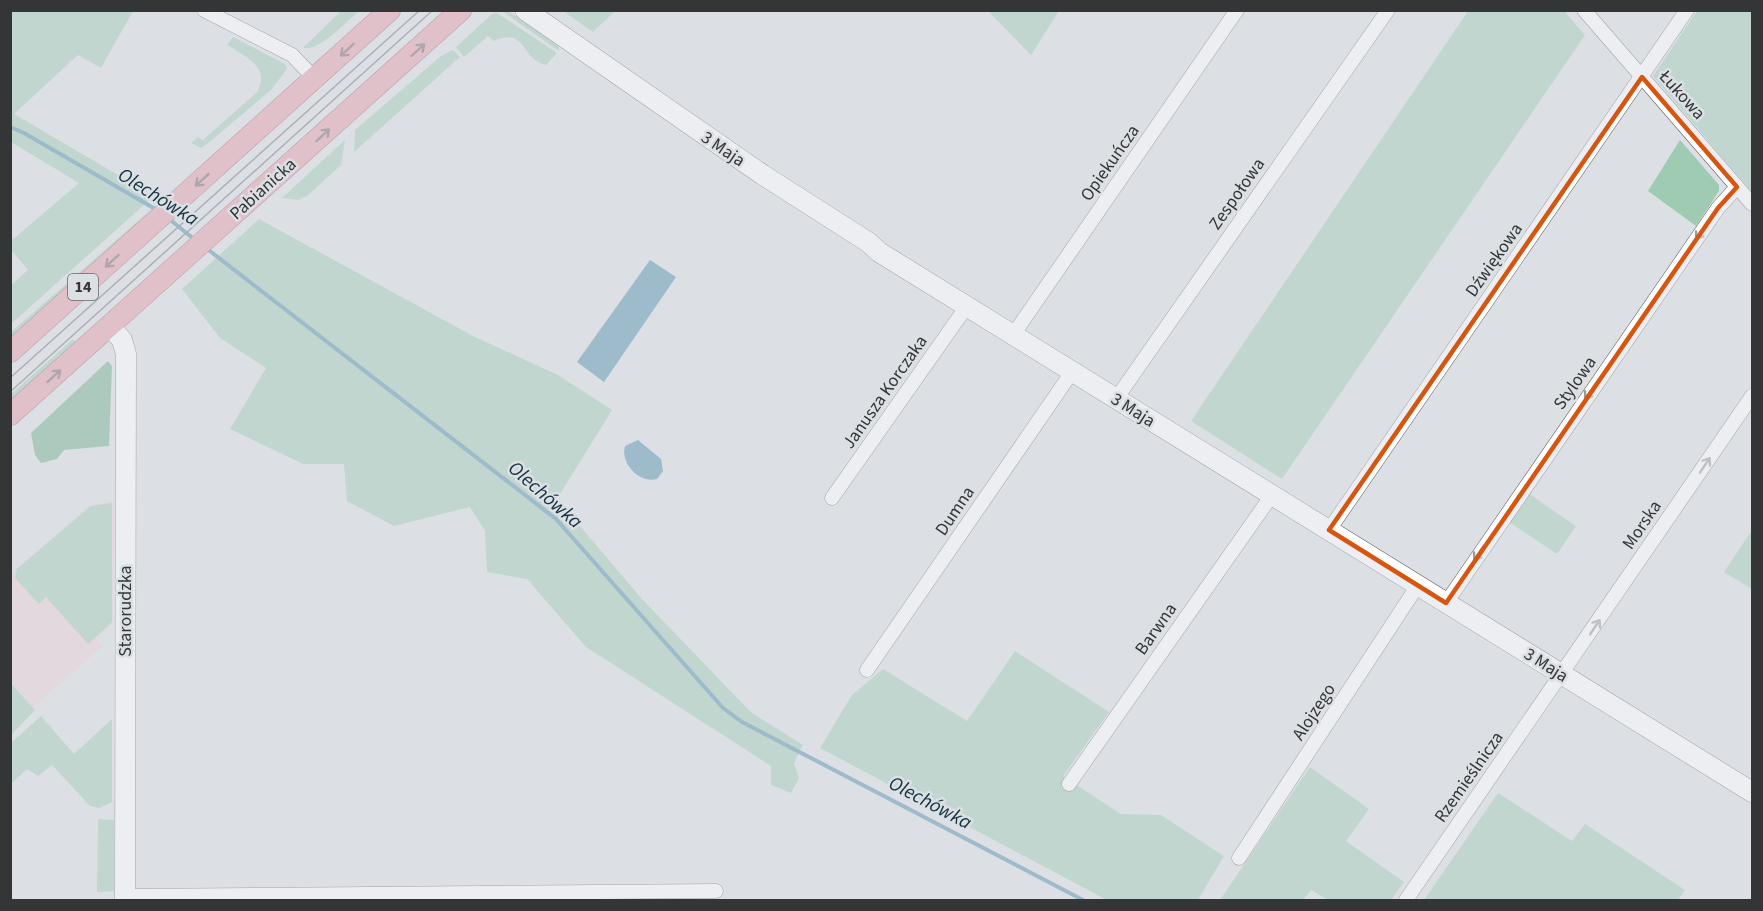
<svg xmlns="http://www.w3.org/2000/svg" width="1763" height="911" viewBox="0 0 1763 911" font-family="'Source Sans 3',sans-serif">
<rect width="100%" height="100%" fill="#dce0e5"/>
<path fill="#e8ced4" d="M114,501l-1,122 -17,15 7,8 -70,61 -22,-26 -1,-102 6,-10 74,-64z"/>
<g fill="#9ecbb1">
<path d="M11,10l122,1 -32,57 -23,-13 -64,59 140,82 -143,128v-39l17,-15 -17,-20v-9l68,-58 -68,-41z"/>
<path d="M342,10l17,1c-12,10 -40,41 -56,37z"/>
<path d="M502,11h6l51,35v5z"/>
<path d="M563,11h52l-22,21z"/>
<path d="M988,11h71l-28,44z"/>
<path d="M1468,11h96l21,24 -303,444 -91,-58z"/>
<path d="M1697,11h55v181l-99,-116z"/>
<path d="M497,13l60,40 -11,12c-24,-4 -20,-39 -52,-24l-6,-5 -24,21 -8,-10 36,-33z"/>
<path d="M233,37l52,27 2,5 -16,21 -64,54 -6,4 -10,-5 7,-6 5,3 54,-48c14,-25 -12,-36 -30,-47z"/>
<path d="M453,50l7,7 -106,95 1,-22 86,-74z"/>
<path d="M345,140l-4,25 -34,31 -9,4 -16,-2z"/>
<path d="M1680,140l39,45v6l-23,35 -48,-35z"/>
<path d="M145,215l2,1 -136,122 -1,-5z"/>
<path d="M259,219l214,117 85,39 54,35 -55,89 85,100 100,104 10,10 51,32 -9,18 5,15 -8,15 -20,-8v-19l-185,-119 -59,-68 -40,-7 -2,-41 -15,-24 -76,19 -47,-25 -3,-37h-41l-73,-35 36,-61 -46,-30 -38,-49z"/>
<path d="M73,339l5,5 -67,60 -1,-9z"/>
<path d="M1528,493l48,33 -19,28 -48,-32z"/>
<path d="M112,503v119l-24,22 -42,-47 -7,7 -24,-26 2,-9 74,-63z"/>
<path d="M1752,530v59l-28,-17z"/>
<path d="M1015,651l94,61 -46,64 58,38 40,1 63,41 -26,44h-91l-287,-152 32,-53 31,-26 84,52z"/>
<path d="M10,682l25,28 -24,25h-1z"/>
<path d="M41,716l33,38 38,-35v83l-13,6 -9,-2 -38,-41 -14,11 -11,-7 -16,15v-41z"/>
<path d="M1310,767l59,42 -23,32 58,41 -13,18h-63l-17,-10 -8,10h-83z"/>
<path d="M1498,793l74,48 13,-17 100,66 -7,10h-254z"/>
<path d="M98,819l16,1v71l-17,1z"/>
</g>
<path fill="#72ad8d" d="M108,361l4,5 -3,80 -45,4 -7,9 -16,4 -6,-8 -4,-22z"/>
<g fill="#508eac">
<path d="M650,260l26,17 -72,105 -27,-20z"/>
<path d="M638,440l23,19 2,12 -6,8c-18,5 -37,-16 -32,-33z"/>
</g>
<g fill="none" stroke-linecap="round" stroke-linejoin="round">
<g stroke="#508eac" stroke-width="4">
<path d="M10,127l14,6 133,77"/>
<path d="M168,218l27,22"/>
<path d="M206,248l350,271 167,189 19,14 341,178"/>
</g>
<g stroke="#595c60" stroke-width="15">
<g id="street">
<path d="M204,10l88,45 23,24"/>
<path d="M1584,10l168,194"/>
<path d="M1013,335l224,-325"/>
<path d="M1116,399l272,-389"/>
<path d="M832,498l135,-192"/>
<path d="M1329,530l358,-520"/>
<path d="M1446,603l272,-395 19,-21"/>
<path d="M867,670l205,-298"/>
<path d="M1069,784l203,-289"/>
<path d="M1239,858l179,-273"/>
<path d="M125,896l591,-5"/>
<path d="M1406,900l346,-504"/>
</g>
</g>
<g stroke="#595c60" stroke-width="21">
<g id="secondary">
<path d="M525,10l238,165 105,67 11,10 873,540"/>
<path d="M110,326l12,14 4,14 -1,546"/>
</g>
</g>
<g stroke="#9b4d5b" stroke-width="22">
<g id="primary">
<path d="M10,352l380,-342"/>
<path d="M10,415l451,-405"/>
</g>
</g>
<use href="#street" stroke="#fff" stroke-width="14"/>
<use href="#secondary" stroke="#fff" stroke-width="20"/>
<use href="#primary" stroke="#e49ca9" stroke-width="21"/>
<g stroke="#727477" stroke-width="1.5">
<path d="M10,378l410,-368"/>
<path d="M10,392l423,-382"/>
</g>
</g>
<defs><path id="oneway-shaft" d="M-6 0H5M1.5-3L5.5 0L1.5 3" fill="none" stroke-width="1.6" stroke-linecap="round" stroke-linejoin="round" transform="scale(1.5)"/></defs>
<g stroke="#7a5e65">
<use href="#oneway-shaft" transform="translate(347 50) rotate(137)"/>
<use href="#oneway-shaft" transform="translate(418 50) rotate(-42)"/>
<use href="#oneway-shaft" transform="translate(323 135) rotate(-42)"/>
<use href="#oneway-shaft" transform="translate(202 180) rotate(138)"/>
<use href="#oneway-shaft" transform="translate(112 261) rotate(138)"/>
<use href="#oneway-shaft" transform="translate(54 376) rotate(-42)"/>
</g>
<g stroke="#9a9a9b">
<use href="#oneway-shaft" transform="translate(1701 232) rotate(124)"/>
<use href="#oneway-shaft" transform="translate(1590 392) rotate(125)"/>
<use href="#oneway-shaft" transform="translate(1705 465) rotate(-56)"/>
<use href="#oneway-shaft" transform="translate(1479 553) rotate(124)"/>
<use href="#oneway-shaft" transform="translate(1595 627) rotate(-56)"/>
</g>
<path d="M0 0H1763V911H0ZM1642,77l95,110 -19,21 -272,395 -117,-73z" fill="#dce0e5" fill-opacity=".55" fill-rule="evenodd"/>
<path fill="none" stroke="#d65510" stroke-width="4.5" stroke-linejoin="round" d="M1642,77l95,110 -19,21 -272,395 -117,-73z"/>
<g text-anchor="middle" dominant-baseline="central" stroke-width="5" stroke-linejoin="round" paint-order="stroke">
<rect fill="#dce0e5" stroke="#66686b" stroke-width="1.5" x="68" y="274" width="30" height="26" rx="4.5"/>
<g font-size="16" font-weight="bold" fill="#343537">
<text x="83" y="287">14</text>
</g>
<g font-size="18" fill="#343537" stroke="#dce0e5">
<text transform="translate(1682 95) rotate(48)">Łukowa</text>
<text transform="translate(723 149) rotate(34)">3 Maja</text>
<text transform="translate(1110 163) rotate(-55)">Opiekuńcza</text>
<text transform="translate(263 189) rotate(-42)">Pabianicka</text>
<text transform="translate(1237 194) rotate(-55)">Zespołowa</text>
<text transform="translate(1494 260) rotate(-55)">Dźwiękowa</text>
<text transform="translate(1575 383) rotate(-55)">Stylowa</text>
<text transform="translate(885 392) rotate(-55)">Janusza Korczaka</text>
<text transform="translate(1133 410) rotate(32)">3 Maja</text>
<text transform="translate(955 511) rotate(-56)">Dumna</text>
<text transform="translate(1642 525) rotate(-56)">Morska</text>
<text transform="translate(125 611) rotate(-90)">Starorudzka</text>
<text transform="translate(1156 629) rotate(-55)">Barwna</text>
<text transform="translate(1546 665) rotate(32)">3 Maja</text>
<text transform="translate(1314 712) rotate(-57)">Alojzego</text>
<text transform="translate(1469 777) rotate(-55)">Rzemieślnicza</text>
</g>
<g font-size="20" font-style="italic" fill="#153341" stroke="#dce0e5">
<text transform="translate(158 197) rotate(32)">Olechówka</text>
<text transform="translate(545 495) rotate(41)">Olechówka</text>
<text transform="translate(930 803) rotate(28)">Olechówka</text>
</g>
</g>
<rect width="1763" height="911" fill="none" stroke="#343537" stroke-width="24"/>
</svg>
